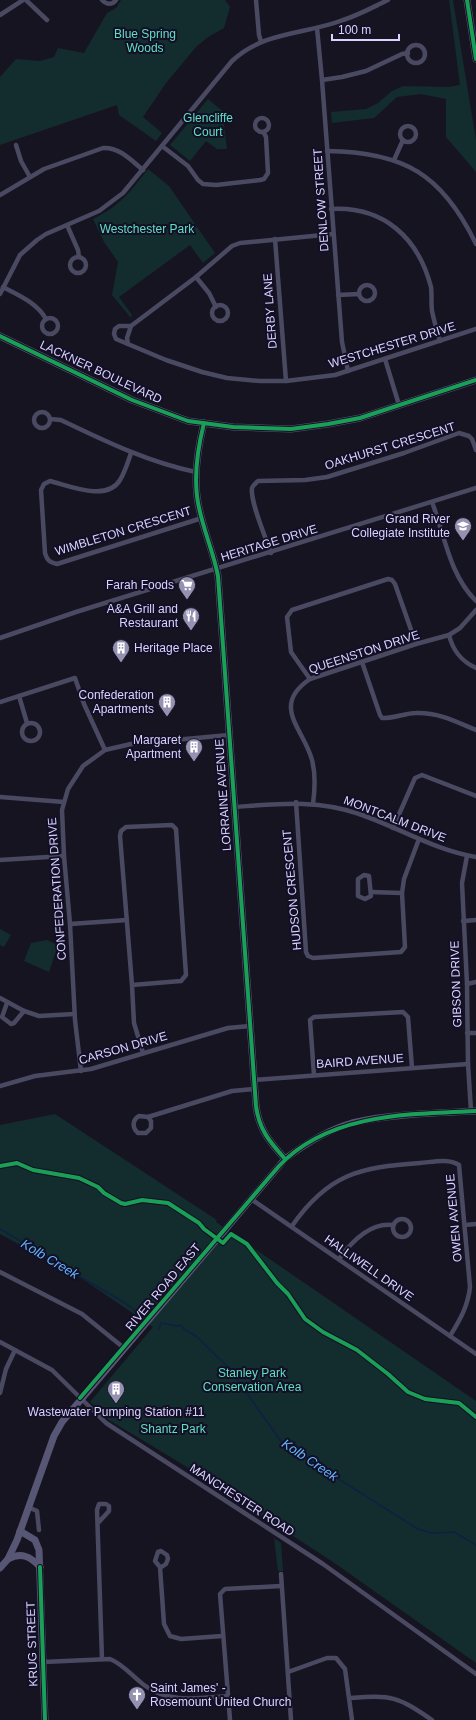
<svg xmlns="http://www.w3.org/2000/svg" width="476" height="1720" viewBox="0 0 476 1720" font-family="Arial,sans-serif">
<rect width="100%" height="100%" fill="#161421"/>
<g fill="#132c2d">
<path d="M121,0h104l5,7 -6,21 -16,9 -12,10 -30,36 -23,34 19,16 -6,8 -37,-26 -2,-10 -117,40v-68l16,-18 24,2 14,-4 4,-9 26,5 23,-40 9,-5z"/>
<path d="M449,0h4l23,140v32l-30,-35v-38l-25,-5 -24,3 -23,21 -42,5 -1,-11 35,-3 12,-6 14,-12 11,-5 45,1 12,-2z"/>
<path d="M208,99l18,15 -3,3 4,32h-10l-11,-8 -16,20 -20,-16z"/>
<path d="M148,169l21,17 46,67 -12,10 -13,-18 -71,52 13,18 -1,3 -19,-23 6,-33 -14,-20 -11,-23c27,-13 37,-27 55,-50z"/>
<path d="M0,929l11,6 -7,12 -4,-2z"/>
<path d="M47,940l11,5 -9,27 -25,-11 7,-18z"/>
<path d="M55,1114l162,106 -1,2 260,179v262l-143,-101 -151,-98 -73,-44 -19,-18 63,-75 -72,-49 -81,-44v-109z"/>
<path d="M274,1538l7,5 2,28h-5z"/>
</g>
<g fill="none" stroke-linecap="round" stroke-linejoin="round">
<g stroke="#0d2144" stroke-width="1.5">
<path d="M0,1229l125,74 15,11"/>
<path d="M159,1329l2,-6 16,3 4,-1 4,5 11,6 32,31 55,77 135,85 13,4 23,-1 22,13"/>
</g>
<g stroke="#4a4962" stroke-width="4.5">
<path d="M26,0l21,20"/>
<path d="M102,0c5,5 10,5 14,0"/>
<path d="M256,0l3,35 2,6"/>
<path d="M0,15l23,-15"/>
<path d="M317,28l5,52 20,262 6,29"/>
<circle cx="416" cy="54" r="9"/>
<path d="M322,80l20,-3 24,-6 36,-17 6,-1"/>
<circle cx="262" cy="125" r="7"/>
<circle cx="408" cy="134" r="8"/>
<path d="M16,145l5,16 9,16"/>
<path d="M162,146l26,20 10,14 5,4 13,1 44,-5 4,-1 4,-6 -2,-36 -2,-4"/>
<path d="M327,151c77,1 115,23 149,93"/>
<path d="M394,160l9,-20"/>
<path d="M0,195l44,-26 59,-21c16,-1 28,12 40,22"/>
<path d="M331,209c52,-3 87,28 100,78 1,7 0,16 1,24 2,10 5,20 8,30"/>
<path d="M67,225l11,25 1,7"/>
<path d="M333,234l-93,9 -8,3 -36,31 -65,49h-12l-4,3 -1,5 2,5 50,21 36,12 25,6 33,3h26l49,-6 141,-46"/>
<path d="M275,239l11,142"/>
<circle cx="78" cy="265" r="8"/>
<path d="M196,277l13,16 7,14"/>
<circle cx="367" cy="293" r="8"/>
<path d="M3,287c17,9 34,16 43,32"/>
<path d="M0,294l20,-39 17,-15 9,-6 53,-23 24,-18 109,-132c32,-30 72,-26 111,-41 16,-5 30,-13 45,-20"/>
<path d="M338,295l21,-1"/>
<circle cx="220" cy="313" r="8"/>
<circle cx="50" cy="326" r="8"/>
<path d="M128,344l-1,-6 4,-12"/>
<path d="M385,359l14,46"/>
<circle cx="42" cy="420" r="8"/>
<path d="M50,419l11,1c44,21 87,42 135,52"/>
<path d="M131,453c-3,9 -6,19 -11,27 -13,22 -50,6 -70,1l-6,3 -3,6 4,63c2,7 4,9 12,11l145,-46"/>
<path d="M432,502c13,34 17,72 44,99"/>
<path d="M271,553c-5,-15 -21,-51 -19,-65 1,-3 4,-5 6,-7l47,-1 22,-3 77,-24 55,-20 10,3 3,3 4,11"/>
<path d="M449,635c4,16 12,26 27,33"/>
<path d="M0,638l76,-26 400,-124"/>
<path d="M362,662l18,53 2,3c11,1 23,-5 34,-5 22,-1 41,9 60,17"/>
<path d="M310,679l-19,-27 -4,-35 5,-7 96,-31 4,1 3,4 21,60"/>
<path d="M19,696l8,27"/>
<path d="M0,702l75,-24 9,26 21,46"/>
<circle cx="31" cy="732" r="9"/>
<path d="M0,797l64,5"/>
<path d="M296,802l10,150 2,4 5,2 88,-6 4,-5 -3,-54 2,-14 15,-40"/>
<path d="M313,804c2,-15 3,-29 -1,-44 -8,-31 -42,-54 -2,-81l106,-35 33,-9 11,-7 16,-18"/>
<path d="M235,807c42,-3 83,-8 124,7 39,13 75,36 117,43"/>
<path d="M393,828l22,-50 7,-3 54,21"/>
<path d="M467,856l-5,27 5,101 1,80 3,47"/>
<path d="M0,860l64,-4"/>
<path d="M364,875l5,1 2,20 -6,3 -7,-3v-17z"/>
<path d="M371,892l31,1"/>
<path d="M463,921l13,-1"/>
<path d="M70,924l57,-4"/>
<path d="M467,984l9,-2"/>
<path d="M132,985l-12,-149 1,-5 5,-4 46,-2 4,4 10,146 -5,6 -49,4 2,38 9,30"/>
<path d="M0,998l24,13 15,5 35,-2"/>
<path d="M7,1003l-5,14 9,7 3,-1 10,-12"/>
<path d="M467,1033h9"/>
<path d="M81,1071l-6,-51 -5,-96 -6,-68 -2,-46 6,-21 15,-23 22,-16 26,-6 98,-9"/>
<path d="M314,1075l-4,-55 4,-3 89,-5 5,5 4,51"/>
<path d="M253,1080l215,-16"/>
<path d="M0,1086l35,-10 56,-7 137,-41 22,-2"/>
<path d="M148,1117l3,4v7l-5,5h-8c-6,-5 -6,-13 1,-17l9,1 84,-26 22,-2"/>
<path d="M251,1199l225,155"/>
<circle cx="402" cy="1228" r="9"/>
<path d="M465,1225l11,-1"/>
<path d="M292,1226c36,-52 68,-59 128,-63 13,-1 28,-5 39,2l11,122c-2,19 -10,33 -20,49"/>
<path d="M339,1259c13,-18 31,-37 54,-34"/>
<path d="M0,1272l82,42 42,34"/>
<path d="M0,1342l52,28 54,53 217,141 153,110"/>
<path d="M0,1393l6,-24 9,-19"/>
<path d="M28,1507l9,4 2,19"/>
<path d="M98,1523l11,-12v-5l-3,-2h-7l-2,6 5,149"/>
<path d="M160,1568l6,-4 2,-5 -1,-4 -6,-4 -3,1 -3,9 5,6 4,57 6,12 11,3 41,-3"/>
<path d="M281,1574l10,146"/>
<path d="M43,1662l67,-3c13,5 23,18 34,26 25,19 55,13 84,11"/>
<path d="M288,1672l39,-14h9l9,11 7,51"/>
<path d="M350,1698c42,-3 47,-2 82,22"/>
<path d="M230,1720l-10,-126 5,-5 56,-3"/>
</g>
<g stroke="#575674" stroke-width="7">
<path d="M467,0l9,59"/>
<path d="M0,336l132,64 56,21 45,6 58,2 37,-5 32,-6 116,-38"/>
<path d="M204,423c-6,24 -10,48 -7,73 3,27 16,53 21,80l38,530c3,24 14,36 29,53"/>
<path d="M20,1531l15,9 4,10 6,170"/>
<path d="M8,1559c13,-7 22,-3 32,8"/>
<path d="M0,1568l8,-9 9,-19 37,-104 8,-14 223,-263c20,-15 42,-29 67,-36 36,-9 86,-10 124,-12"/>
</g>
<g stroke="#130f26" stroke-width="6">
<g id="cycleway">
<path d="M467,0l9,59"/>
<path d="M0,336l132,64 56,21 45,6 58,2 37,-5 32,-6 116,-38"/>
<path d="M204,423c-6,24 -10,48 -7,73 3,27 16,53 21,80l38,530c3,24 14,36 29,53"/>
<path d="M0,1166l17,-3 16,7 46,8 19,9 6,6 17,10 4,1 17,-4 26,3 31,20 5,6 19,14 8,-9 16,10 30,39 11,11 17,25 18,13 34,18 31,24 20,18 17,7 34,4 17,14"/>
<path d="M80,1398l199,-232c50,-53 130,-52 197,-55"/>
<path d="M40,1567l5,153"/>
</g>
</g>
<use href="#cycleway" stroke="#1a9f57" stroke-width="4"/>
</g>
<defs>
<g id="school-pin" transform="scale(0.9)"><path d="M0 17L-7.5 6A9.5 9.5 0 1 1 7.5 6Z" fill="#9591b1" stroke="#130f26"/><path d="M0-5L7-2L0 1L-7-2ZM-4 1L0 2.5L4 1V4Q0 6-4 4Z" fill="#fff"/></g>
<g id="supermarket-pin" transform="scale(0.9)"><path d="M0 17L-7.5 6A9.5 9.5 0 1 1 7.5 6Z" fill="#9591b1" stroke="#130f26"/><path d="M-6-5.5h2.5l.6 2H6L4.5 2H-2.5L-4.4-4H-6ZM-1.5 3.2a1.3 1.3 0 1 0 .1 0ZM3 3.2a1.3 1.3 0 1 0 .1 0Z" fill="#fff"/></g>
<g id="restaurant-pin" transform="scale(0.9)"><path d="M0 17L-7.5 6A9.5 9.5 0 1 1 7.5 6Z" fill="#9591b1" stroke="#130f26"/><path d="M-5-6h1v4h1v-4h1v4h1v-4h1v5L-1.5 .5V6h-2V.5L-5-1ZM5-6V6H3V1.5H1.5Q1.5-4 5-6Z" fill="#fff"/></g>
<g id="building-pin" transform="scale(0.9)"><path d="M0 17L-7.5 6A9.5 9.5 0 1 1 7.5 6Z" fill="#9591b1" stroke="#130f26"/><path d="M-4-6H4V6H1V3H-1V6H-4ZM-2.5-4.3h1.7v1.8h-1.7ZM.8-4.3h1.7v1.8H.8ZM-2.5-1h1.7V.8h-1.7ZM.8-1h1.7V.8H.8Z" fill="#fff"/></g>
<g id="church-pin" transform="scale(0.9)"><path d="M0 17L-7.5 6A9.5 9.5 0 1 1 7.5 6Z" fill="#9591b1" stroke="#130f26"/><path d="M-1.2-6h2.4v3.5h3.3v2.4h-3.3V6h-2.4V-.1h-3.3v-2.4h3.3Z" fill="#fff"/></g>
</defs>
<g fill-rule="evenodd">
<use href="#school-pin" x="463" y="526"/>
<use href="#supermarket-pin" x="187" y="585"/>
<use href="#restaurant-pin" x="191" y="616"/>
<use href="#building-pin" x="121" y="648"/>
<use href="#building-pin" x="167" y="702"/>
<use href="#building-pin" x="194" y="747"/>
<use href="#building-pin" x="116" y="1389"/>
<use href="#church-pin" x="137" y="1695"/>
</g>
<g text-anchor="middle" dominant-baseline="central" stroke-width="4" stroke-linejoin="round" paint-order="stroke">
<g font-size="12" fill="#5fe0c0" stroke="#130f26">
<text x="145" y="34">Blue Spring<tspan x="145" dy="14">Woods</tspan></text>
<text x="208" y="118">Glencliffe<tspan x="208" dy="14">Court</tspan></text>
<text x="147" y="229">Westchester Park</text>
<text x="252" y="1373">Stanley Park<tspan x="252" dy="14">Conservation Area</tspan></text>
<text x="173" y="1429">Shantz Park</text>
</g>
<g font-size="12" fill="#d9d4ff" stroke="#130f26">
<text transform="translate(321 200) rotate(-94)">DENLOW STREET</text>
<text transform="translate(270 311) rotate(-94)">DERBY LANE</text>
<text transform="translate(392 345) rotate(-17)">WESTCHESTER DRIVE</text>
<text transform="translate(101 372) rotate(25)">LACKNER BOULEVARD</text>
<text transform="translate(390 446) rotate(-17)">OAKHURST CRESCENT</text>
<text transform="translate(123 531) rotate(-17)">WIMBLETON CRESCENT</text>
<text transform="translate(269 543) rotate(-17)">HERITAGE DRIVE</text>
<text transform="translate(364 652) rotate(-18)">QUEENSTON DRIVE</text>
<text transform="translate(223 795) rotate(-94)">LORRAINE AVENUE</text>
<text transform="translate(395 819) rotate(21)">MONTCALM DRIVE</text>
<text transform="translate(57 889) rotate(-94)">CONFEDERATION DRIVE</text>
<text transform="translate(292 890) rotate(-95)">HUDSON CRESCENT</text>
<text transform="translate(456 984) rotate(-92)">GIBSON DRIVE</text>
<text transform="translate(123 1048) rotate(-16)">CARSON DRIVE</text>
<text transform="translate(360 1061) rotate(-4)">BAIRD AVENUE</text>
<text transform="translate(454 1218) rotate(-95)">OWEN AVENUE</text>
<text transform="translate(369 1268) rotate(35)">HALLIWELL DRIVE</text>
<text transform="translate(163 1287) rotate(-50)">RIVER ROAD EAST</text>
<text transform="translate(242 1500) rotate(33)">MANCHESTER ROAD</text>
<text transform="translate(32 1644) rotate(-92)">KRUG STREET</text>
</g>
<g font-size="12" fill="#d9d4ff" stroke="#130f26" text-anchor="end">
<text x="450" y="519">Grand River<tspan x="450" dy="14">Collegiate Institute</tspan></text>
<text x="174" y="585">Farah Foods</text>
<text x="178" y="609">A&amp;A Grill and<tspan x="178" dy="14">Restaurant</tspan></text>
<text x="134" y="648" text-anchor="start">Heritage Place</text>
<text x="154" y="695">Confederation<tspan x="154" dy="14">Apartments</tspan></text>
<text x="181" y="740">Margaret<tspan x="181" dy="14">Apartment</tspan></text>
<text x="116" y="1412" text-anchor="middle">Wastewater Pumping Station #11</text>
<text x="150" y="1688" text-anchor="start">Saint James' -<tspan x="150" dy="14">Rosemount United Church</tspan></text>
</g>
<g font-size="13" font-style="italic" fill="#62b6ff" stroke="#130f26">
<text transform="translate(50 1259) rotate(31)">Kolb Creek</text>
<text transform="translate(310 1460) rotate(34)">Kolb Creek</text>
</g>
</g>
<path d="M332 34v6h67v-6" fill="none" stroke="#d9d4ff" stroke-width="2"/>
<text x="338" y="34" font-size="12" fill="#d9d4ff" stroke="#130f26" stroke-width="3" paint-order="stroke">100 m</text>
</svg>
